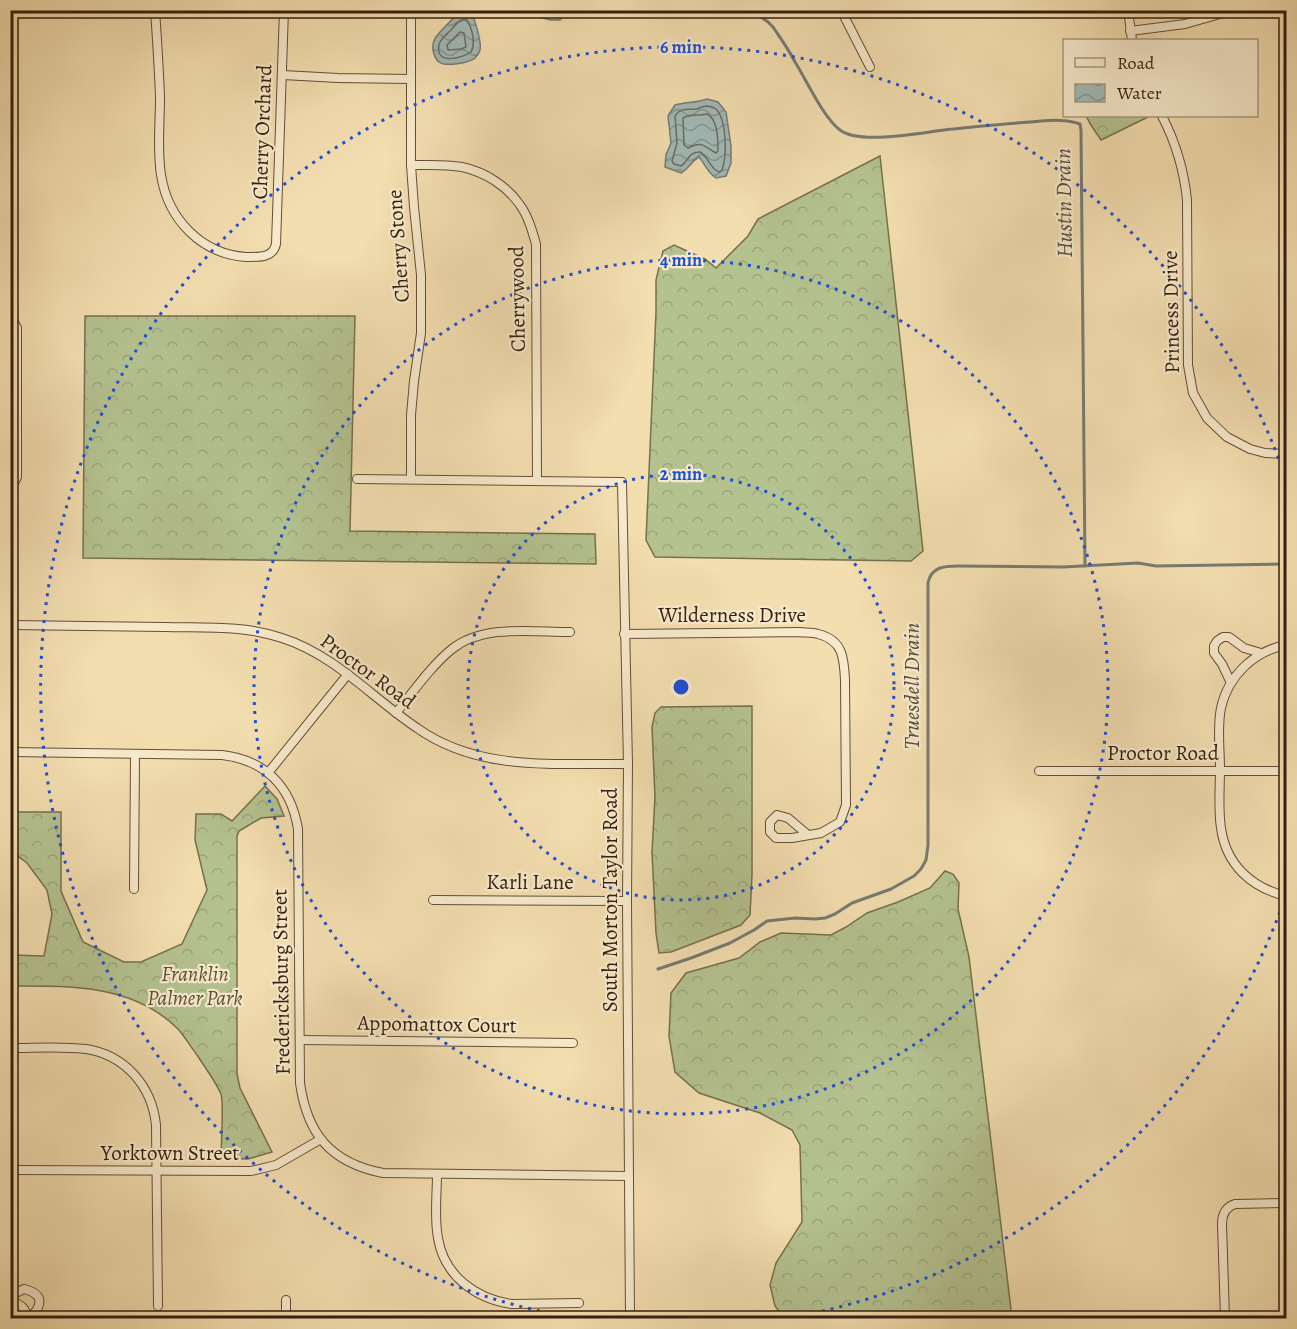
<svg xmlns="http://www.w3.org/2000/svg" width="1297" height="1329" viewBox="0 0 1297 1329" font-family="Alegreya,serif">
<defs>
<pattern id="forest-crowns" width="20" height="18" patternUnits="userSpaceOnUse" patternTransform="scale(1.5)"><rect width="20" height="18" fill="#b4c290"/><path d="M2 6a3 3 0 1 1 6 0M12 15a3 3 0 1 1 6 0" fill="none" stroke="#9ba67b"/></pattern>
<pattern id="water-waves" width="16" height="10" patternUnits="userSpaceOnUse" patternTransform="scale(1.5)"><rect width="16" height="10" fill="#a1b9b7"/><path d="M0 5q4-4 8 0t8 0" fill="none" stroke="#849693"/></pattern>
</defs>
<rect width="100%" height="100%" fill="#f3deb0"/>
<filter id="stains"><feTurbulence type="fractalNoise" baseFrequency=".00333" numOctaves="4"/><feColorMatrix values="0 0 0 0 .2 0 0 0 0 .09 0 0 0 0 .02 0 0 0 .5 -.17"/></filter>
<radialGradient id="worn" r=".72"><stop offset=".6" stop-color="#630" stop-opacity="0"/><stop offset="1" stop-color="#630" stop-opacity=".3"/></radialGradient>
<g fill="url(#forest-crowns)" stroke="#75704e" stroke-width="1.5">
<path d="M1086,116h64l-49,24 -10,-15z"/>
<path d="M880,156l43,395 -12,10 -256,-4 -9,-17 10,-228v-32l7,-29 11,-6 31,14 11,9 32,-32 10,-17z"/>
<path d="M85,316h270l-5,215 245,3 1,30 -513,-6z"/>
<path d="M752,706v169l-2,40 -9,10 -70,27 -12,1 -3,-20 -4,-81 3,-55 -3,-70 3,-14 6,-6z"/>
<path d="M265,786l12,13 7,17 -23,2 -22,13 -2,5v238l3,14 32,64 -24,7 -27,-1c0,-12 3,-55 0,-64 -5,-12 -17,-28 -24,-39 -6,-8 -12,-18 -19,-26 -45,-45 -109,-43 -167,-43v-31l33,1 8,-42 -5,-24 -20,-27 -16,-12v-39h50v79l22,51 41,20h17l41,-18 25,-54 -12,-50 1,-26h25l11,7z"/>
<path d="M945,871l8,3 6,9 -1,26 11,48 43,361h-228l-9,-12 -5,-21 6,-22 26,-41 -2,-77 -8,-15 -32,-17 -61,-20 -24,-21 -6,-36 2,-43 15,-20 53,-15 21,-16 21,-9 50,2 15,-8 21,-14 31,-11 32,-14z"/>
</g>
<g fill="url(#water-waves)" stroke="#767b73" stroke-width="1.5">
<path d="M499,11l69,-1v1l-8,9h-9l-26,-6 -20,1z"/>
<path d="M464,13h8c3,9 10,28 8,37 -1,3 -3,6 -5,8 -6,5 -30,9 -36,4 -4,-3 -5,-7 -6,-12 -1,-9 3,-14 9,-20 9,-9 10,-13 22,-17z"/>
<path d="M707,99l11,3 8,10 5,34v17l-5,13 -10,2c-9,-6 -10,-13 -17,-21 -9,5 -9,11 -18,16l-16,-6 1,-12 5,-12 -3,-27 7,-11c11,-3 21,-2 32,-6z"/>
</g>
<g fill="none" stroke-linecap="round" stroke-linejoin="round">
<g stroke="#6c6c62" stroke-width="1.5">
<path d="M466,19c6,8 10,24 5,33 -9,6 -36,14 -32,-7 1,-6 8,-11 12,-15 5,-6 7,-9 15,-11z"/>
<path d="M460,32l4,1 2,14 -5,2 -13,1 -1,-5z"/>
<path d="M707,106c4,1 6,1 9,3 11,11 11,47 6,61l-3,2c-9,-3 -10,-15 -19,-20 -12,0 -11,9 -19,14l-7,-2 -2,-3 5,-18 -2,-27c6,-9 12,-6 22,-7 2,-1 8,-3 10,-3z"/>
<path d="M707,114c11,5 11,26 11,37l-2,2c-12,-6 -13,-13 -28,-5l-4,-3 -1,-27c7,-4 16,-2 24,-4z"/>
</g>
<g stroke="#767b73" stroke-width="3">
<path d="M752,10l16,12 5,5c8,12 16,23 22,35 12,19 28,55 45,68 21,16 87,1 113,-1 25,-3 51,-5 77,-7 16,-1 34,-4 50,2l1,6 4,436"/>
<path d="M658,969l33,-11 39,-15 24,-13 13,-9 28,-3 20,1 10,-1 10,-4 17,-11 39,-14 23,-13 7,-7 5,-9 2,-15v-262c3,-16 16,-17 30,-17l105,1 75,-4 18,3 130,-2"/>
</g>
<g stroke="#654e35" stroke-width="10">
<g id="minor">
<path d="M155,10c2,29 4,58 5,87 0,26 -3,53 1,78 7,44 40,79 85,82 13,0 27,1 30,-13l8,-234"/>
<path d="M841,10l29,57"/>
<path d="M1128,10l4,30"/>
<path d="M1283,10l3,9"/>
<path d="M1130,31l55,-7 49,-14"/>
<path d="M283,75l55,3 73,1"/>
<path d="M1162,116c14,27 22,54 25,84l1,165 5,28 14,25 20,19 23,12 15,4 21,1"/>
<path d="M411,165c17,0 35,-1 51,2 23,5 45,19 58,38 8,11 12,25 16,39l1,237"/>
<path d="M10,320l4,2 3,6v149l-7,14"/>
<path d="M357,479l265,3 6,282 -1,137 3,417"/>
<path d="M411,479v-64l3,-34 7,-48v-58l-7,-68 -3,-42v-155"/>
<path d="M10,625c52,1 103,1 155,2 39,1 79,-2 117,11 53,17 89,59 135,90 62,44 138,35 211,36"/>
<path d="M624,634l175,-2c6,1 13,0 19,2 25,6 26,24 27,46l1,125 -6,17 -19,11 -29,5h-16l-6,-6v-10l7,-7 11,3 20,17"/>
<path d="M1286,645c-32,6 -58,31 -65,63 -4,19 -1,41 -1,60 0,20 -2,41 1,60 5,37 31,60 65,68"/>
<path d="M1231,683l-9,-19 -8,-11v-7l3,-5 6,-4h6l15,11 17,5"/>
<path d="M396,713c17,-21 35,-47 56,-64 31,-25 80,-17 118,-17"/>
<path d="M10,752l212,3c43,5 69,31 76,74l2,254c7,51 31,80 83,90l246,3"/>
<path d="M1039,771h247"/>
<path d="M268,773l80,-99"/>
<path d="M134,889l1,-135"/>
<path d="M433,900l194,1"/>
<path d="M300,1040l273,3"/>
<path d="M10,1048c25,0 51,-2 76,1 39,6 66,37 70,76l2,181"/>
<path d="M10,1170l241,1 25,-6 45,-26"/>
<path d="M437,1174c0,21 -3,44 1,64 6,38 38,61 74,66l67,-1"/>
<path d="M10,1299l6,-6 8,-4c20,5 19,16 6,29"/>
<path d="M10,1300c11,5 15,7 18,18"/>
<path d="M286,1300v18"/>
<path d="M1225,1318l-3,-94c0,-10 4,-17 13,-20l51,-1"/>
</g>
</g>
<use href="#minor" stroke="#f7eacc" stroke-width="8"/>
</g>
<g fill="none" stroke="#1d4ed8" stroke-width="3" stroke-dasharray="3 6">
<circle cx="681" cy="687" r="213"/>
<circle cx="681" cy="687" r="427"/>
<path d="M1286 895A640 640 0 0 1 787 1318M575 1318A640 640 0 1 1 1286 479"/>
</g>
<g text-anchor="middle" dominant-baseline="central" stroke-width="4.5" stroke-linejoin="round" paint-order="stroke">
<g font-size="21" fill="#361e0c" stroke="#f7eacc">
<text transform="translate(262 132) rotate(-88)">Cherry Orchard</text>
<text transform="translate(398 246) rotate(-94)">Cherry Stone</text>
<text transform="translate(517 299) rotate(-91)">Cherrywood</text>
<text transform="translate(1171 312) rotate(-91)">Princess Drive</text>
<text x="732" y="615">Wilderness Drive</text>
<text transform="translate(368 671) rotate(36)">Proctor Road</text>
<text x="1163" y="753">Proctor Road</text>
<text x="530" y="882">Karli Lane</text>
<text transform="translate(610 900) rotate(-90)">South Morton Taylor Road</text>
<text transform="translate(281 982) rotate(-91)">Fredericksburg Street</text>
<text transform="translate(437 1024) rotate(1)">Appomattox Court</text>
<text x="170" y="1153">Yorktown Street</text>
</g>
<g font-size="21" font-style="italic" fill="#5c4f34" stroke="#f7eacc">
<text x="195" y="974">Franklin<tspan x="195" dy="24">Palmer Park</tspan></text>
</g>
<g font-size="22" font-style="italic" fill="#564c3f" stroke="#f7eacc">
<text transform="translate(1064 203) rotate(-91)">Hustin Drain</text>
<text transform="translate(912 686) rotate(-90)">Truesdell Drain</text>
</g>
</g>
<circle cx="681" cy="687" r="9" fill="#1d4ed8" stroke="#f7eacc" stroke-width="3"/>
<g font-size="18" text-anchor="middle" font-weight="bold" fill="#1d4ed8" stroke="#f7eacc" stroke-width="4.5" stroke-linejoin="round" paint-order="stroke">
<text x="681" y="53">6 min</text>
<text x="681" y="266">4 min</text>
<text x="681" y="480">2 min</text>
</g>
<rect width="1297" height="1329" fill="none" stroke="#f3deb0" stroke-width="36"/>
<rect x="12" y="12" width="1273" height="1305" fill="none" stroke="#361e0c" stroke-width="3"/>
<rect x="18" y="18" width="1261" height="1293" fill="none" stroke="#361e0c" stroke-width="1.5"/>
<rect x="1063" y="39" width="195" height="78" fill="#f7eacc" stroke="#aa987f" stroke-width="1.5"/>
<rect x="1075" y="58" width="30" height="9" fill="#f7eacc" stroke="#aa987f" stroke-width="1.5"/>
<text x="1117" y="69" font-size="18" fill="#361e0c">Road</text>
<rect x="1075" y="84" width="30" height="18" fill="url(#water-waves)" stroke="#aa987f" stroke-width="1.5"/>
<text x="1117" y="99" font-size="18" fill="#361e0c">Water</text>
<rect width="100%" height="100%" filter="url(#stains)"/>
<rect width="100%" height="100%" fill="url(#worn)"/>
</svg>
